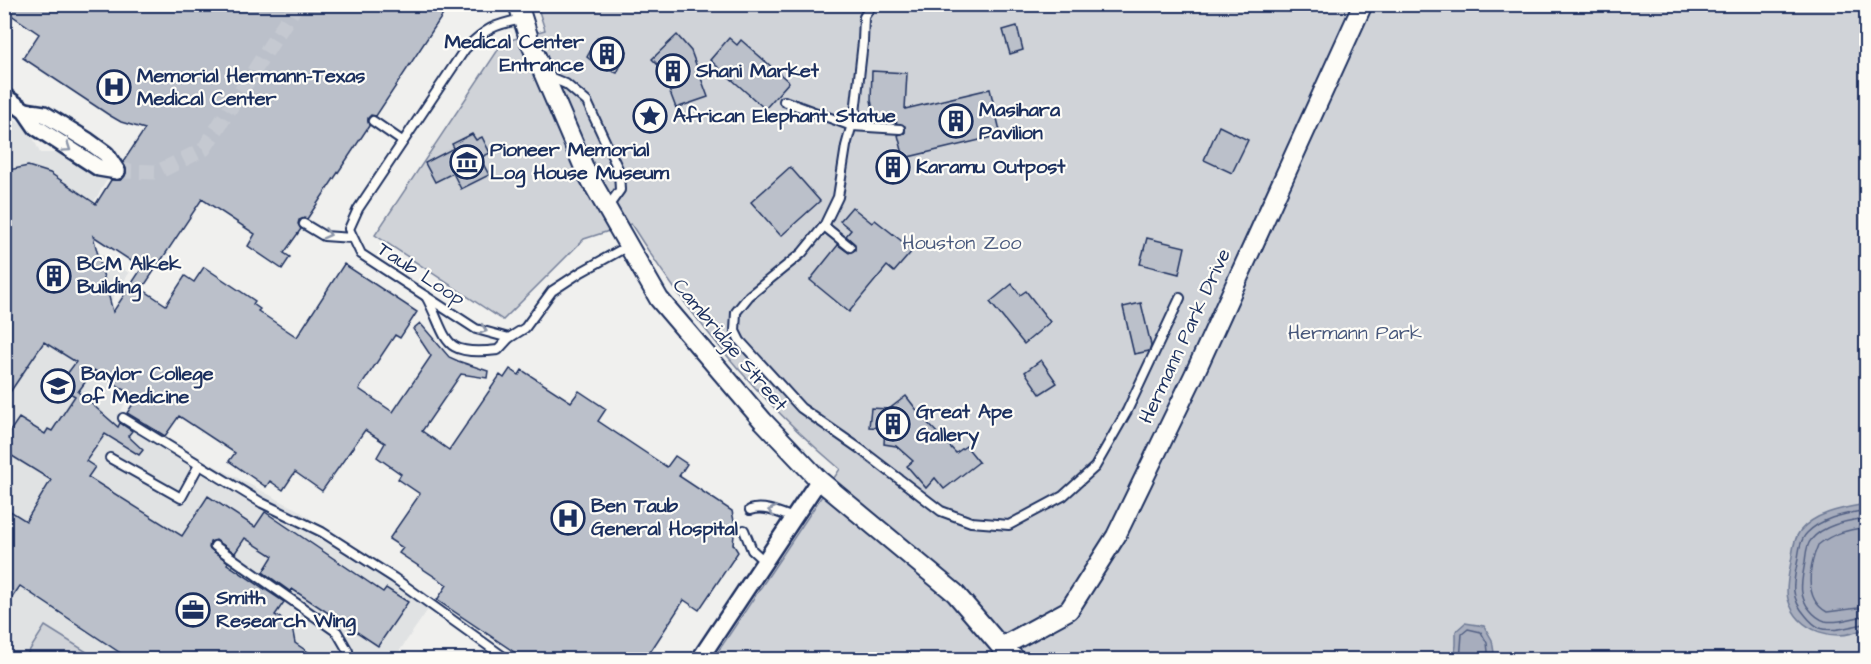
<svg xmlns="http://www.w3.org/2000/svg" width="1871" height="664" viewBox="0 0 1871 664" font-family="'Architects Daughter',sans-serif">
<rect width="100%" height="100%" fill="#f0f0ee"/>
<filter id="ink" filterUnits="userSpaceOnUse"><feTurbulence type="fractalNoise" baseFrequency=".0167" numOctaves="2"/><feDisplacementMap in="SourceGraphic" scale="12" xChannelSelector="R" yChannelSelector="G"/><feConvolveMatrix kernelMatrix="1 2 1 2 8 2 1 2 1" color-interpolation-filters="sRGB"/></filter>
<g filter="url(#ink)">
<path fill="#e0e2e3" d="M4,116l24,10 12,27h18l50,25 -34,58 55,37 -52,83 34,23 1,13 13,11 -4,8 54,34 123,65 133,95 -37,54h-389z"/>
<g fill="#d0d3d8" stroke="#76819b" stroke-width="1.5">
<path d="M537,5h1329v654h-1153l127,-190c-83,-70 -151,-153 -209,-245l-47,15 -81,81 -128,-85 123,-185 2,-7 45,-13z"/>
<path d="M45,626l53,33h-74z"/>
</g>
<g fill="#a7adbd" stroke="#6f7b97" stroke-width="1.5">
<path d="M1866,504v124c-30,15 -68,5 -78,-29 -3,-11 1,-26 3,-37 2,-10 2,-22 9,-31 15,-19 44,-23 66,-27z"/>
<path d="M1465,623l19,3 8,14 3,19h-41l2,-14v-14z"/>
</g>
<g fill="none" stroke-linecap="round" stroke-linejoin="round">
<g stroke="#536184" stroke-width="1.5">
<path d="M1866,510c-21,4 -43,7 -59,23 -7,7 -8,18 -9,26 -5,24 -9,38 8,57 4,5 8,9 14,12 14,5 33,-3 46,-4"/>
<path d="M1866,518c-18,3 -42,6 -55,22 -5,5 -5,15 -6,22 -3,18 -8,33 5,48 4,5 9,9 15,11 13,3 28,-4 41,-5"/>
<path d="M1866,527c-18,3 -33,6 -48,18 -9,21 -15,54 9,67l39,-5"/>
<path d="M1460,660l2,-26 6,-5 13,3 6,11 2,17"/>
</g>
</g>
<g fill="#bbc0ca" stroke="#1b2f5e" stroke-width="1.5" fill-rule="evenodd">
<path d="M4,4h446l-74,112 -5,-1 -3,3 1,8 -62,93 -3,-1 -5,2 -1,4 3,5 -17,24 6,4 -8,12 -34,-23 7,-12 -53,-35 -60,90 24,16 19,-29 9,6 10,-15 51,34 -2,3 7,5 -2,2 39,26 47,-73 73,48 -17,26 -5,-3 -36,54 34,23 38,-56 -18,-27 7,-6 29,34 9,4 30,10 -1,7 -26,-4 -39,57 27,19 51,-75 4,3 6,-9 9,6 3,-5 49,32 8,-11 27,18 -8,12 69,46 8,-11 12,8 -8,12 53,35 3,15 -2,18 5,8 -39,58 -15,-10 -39,60h-119l-89,-60 10,-15 -48,-32 4,-5 -14,-9 31,-45 -22,-15 3,-5 -24,-17 8,-14 -20,-13 -43,61 -27,-19 -12,18 -13,-9 -4,6 -37,-26 6,-8 -56,-37 -14,20 -38,-23 10,-15 -43,-28 -16,22 40,35 2,-4 12,8 -4,5 15,14 -4,5 -34,-21 -19,27 9,6 -7,10 94,59 26,-40 47,31 10,-15 118,80 3,-4 22,14 -30,44 -86,-57 -1,3 -28,-20 10,-16 -28,-18 -10,15 -19,-13 -6,2 -1,6 19,14 -1,2 57,38 -9,13 7,4 2,10 8,-2 3,16 25,17h-189l-111,-74 -16,23v-102l22,14 25,-41 -47,-29v-11l15,-22 26,16 3,-5 4,2 23,-35 -17,-10 18,-24 -32,-20 -40,59v-230l24,-5 22,7 46,31 15,-24h9l5,-3 2,-7 -4,-8 22,-33 -24,-7 -12,-7 -86,-57 16,-24 -35,-24zM93,236l49,32 -29,44z"/>
<path d="M1017,26l6,24 -13,4 -7,-24z"/>
<path d="M677,35l14,16 17,46 -32,11 -11,-29 5,-2 -18,-18z"/>
<path d="M598,37l29,14 -10,22 -20,-8 -10,-8z"/>
<path d="M729,38l8,7 4,-5 48,42 -24,27 -55,-49z"/>
<path d="M872,71l35,2 -2,36 85,-20 11,46 -97,23 -6,-23 7,-2v-7l-9,-3 -2,-7 -19,4 -4,-20z"/>
<path d="M1219,126l29,14 -16,33 -28,-13z"/>
<path d="M472,134l4,6 6,-3 8,16 -10,5 9,17 -28,14 -8,-16 -18,9 -10,-19 29,-15 -2,-4z"/>
<path d="M790,167l30,34 -39,35 -30,-34z"/>
<path d="M852,207l20,16 3,-3 38,30 -19,22 -7,-6 -38,46 -39,-32 28,-35 11,8 6,-3v-6l-9,-8 5,-6 -11,-9z"/>
<path d="M1147,238l38,9 -6,27 -39,-10z"/>
<path d="M1012,284l8,11 6,-4 24,31 -26,22 -34,-42z"/>
<path d="M1141,303l10,42 -2,6 -15,3 -11,-47z"/>
<path d="M1041,360l16,23 -17,11 -15,-22z"/>
<path d="M906,396l17,22 33,35 10,-7 13,16 -35,27 -9,-11 -9,10 -19,-22 6,-5 -17,-15 -12,-2 1,-16 -16,-1 2,-19 18,1z"/>
</g>
<g fill="none" stroke-linecap="round" stroke-linejoin="round">
<path stroke="#c5c9d1" stroke-width="15" stroke-dasharray="15 8" stroke-linecap="butt" d="M117,171l41,1 46,-23 93,-145"/>
<g stroke="#1b2f5e" stroke-width="12">
<g id="service">
<path d="M872,4l-8,13 -1,25 -8,71 -9,33 -8,51 -14,29 -22,27 -53,43 -13,16 -1,19 5,10 61,67 59,41 81,62 30,11 38,3 54,-29 32,-29 32,-56 53,-113"/>
<path d="M522,19c-29,6 -35,9 -57,30l-107,160 -9,20 12,25 115,75 33,9 16,-10 27,-37 29,-19 47,-26"/>
<path d="M547,76l19,8 21,18 32,69 1,19 -13,18"/>
<path d="M784,101l68,25 48,3"/>
<path d="M373,121l29,20"/>
<path d="M304,224l20,12 28,2"/>
<path d="M824,226l26,21"/>
<path d="M426,296c23,43 14,61 72,54l11,-12"/>
<path d="M123,418l139,85 60,29 72,46 114,82"/>
<path d="M110,458l71,40 18,-33"/>
<path d="M750,510c14,-5 30,3 43,8"/>
<path d="M744,530l8,20 12,11"/>
<path d="M215,546l122,86 11,19 1,9"/>
</g>
</g>
<g stroke="#1b2f5e" stroke-width="20">
<g id="minor">
<path d="M4,96l21,15 11,16 63,41 18,3"/>
<path d="M25,111l19,3 44,27 18,13 11,17"/>
<path d="M699,660l120,-180"/>
</g>
</g>
<g stroke="#1b2f5e" stroke-width="22">
<g id="tertiary">
<path d="M518,4l12,38 55,128 74,129 104,122 56,59 136,113 46,54 16,13"/>
<path d="M1001,647l68,-37 47,-74 78,-161 169,-371"/>
</g>
</g>
<use href="#service" stroke="#fdfcf7" stroke-width="8"/>
<use href="#minor" stroke="#fdfcf7" stroke-width="15"/>
<use href="#tertiary" stroke="#fdfcf7" stroke-width="18"/>
</g>
<defs><path id="oneway-chevron" d="M-2-3.5L2.5 0L-2 3.5" fill="none" stroke-width="1.6" stroke-linecap="round" stroke-linejoin="round" transform="scale(1.5)"/></defs>
<g stroke="#8c96aa">
<use href="#oneway-chevron" transform="translate(67 148) rotate(34)"/>
<use href="#oneway-chevron" transform="translate(327 234) rotate(15)"/>
<use href="#oneway-chevron" transform="translate(483 330) rotate(19)"/>
<use href="#oneway-chevron" transform="translate(772 511) rotate(-166)"/>
</g>
</g>
<defs>
<g id="building-ring" transform="scale(1.725)"><circle r="9.5" fill="#fdfcf7" stroke="#1b2f5e" stroke-width="1.5"/><path d="M-4-6H4V6H1V3H-1V6H-4ZM-2.5-4.3h1.7v1.8h-1.7ZM.8-4.3h1.7v1.8H.8ZM-2.5-1h1.7V.8h-1.7ZM.8-1h1.7V.8H.8Z" fill="#1b2f5e"/></g>
<g id="hospital-ring" transform="scale(1.725)"><circle r="9.5" fill="#fdfcf7" stroke="#1b2f5e" stroke-width="1.5"/><path d="M-5-5h3v3.5h4V-5h3V5h-3V1.5h-4V5h-3Z" fill="#1b2f5e"/></g>
<g id="sight-ring" transform="scale(1.725)"><circle r="9.5" fill="#fdfcf7" stroke="#1b2f5e" stroke-width="1.5"/><path d="M0-6L1.8-2.2L6-1.7L2.9 1.2L3.7 5.4L0 3.3L-3.7 5.4L-2.9 1.2L-6-1.7L-1.8-2.2Z" fill="#1b2f5e"/></g>
<g id="museum-ring" transform="scale(1.725)"><circle r="9.5" fill="#fdfcf7" stroke="#1b2f5e" stroke-width="1.5"/><path d="M0-6L6-3V-2H-6V-3ZM-5-1h2V3h-2ZM-1-1h2V3h-2ZM3-1h2V3H3ZM-6 4H6V6H-6Z" fill="#1b2f5e"/></g>
<g id="university-ring" transform="scale(1.725)"><circle r="9.5" fill="#fdfcf7" stroke="#1b2f5e" stroke-width="1.5"/><path d="M0-5L7-2L0 1L-7-2ZM-4 1L0 2.5L4 1V4Q0 6-4 4Z" fill="#1b2f5e"/></g>
<g id="office-ring" transform="scale(1.725)"><circle r="9.5" fill="#fdfcf7" stroke="#1b2f5e" stroke-width="1.5"/><path d="M-6-3h4V-5.5h4V-3h4V5H-6ZM-1-4.5V-3h2v-1.5ZM-6 0V1H6V0Z" fill="#1b2f5e"/></g>
</defs>
<g fill-rule="evenodd">
<use href="#building-ring" x="607" y="54"/>
<use href="#building-ring" x="673" y="71"/>
<use href="#hospital-ring" x="114" y="87"/>
<use href="#sight-ring" x="650" y="116"/>
<use href="#building-ring" x="956" y="121"/>
<use href="#museum-ring" x="467" y="162"/>
<use href="#building-ring" x="893" y="167"/>
<use href="#building-ring" x="54" y="276"/>
<use href="#university-ring" x="58" y="386"/>
<use href="#building-ring" x="893" y="424"/>
<use href="#hospital-ring" x="568" y="518"/>
<use href="#office-ring" x="193" y="610"/>
</g>
<g text-anchor="middle" dominant-baseline="central" stroke-width="4.5" stroke-linejoin="round" paint-order="stroke">
<g font-size="20" font-weight="bold" fill="#1b2f5e" stroke="#fdfcf7" text-anchor="start">
<text x="584" y="42" text-anchor="end">Medical Center<tspan x="584" dy="23">Entrance</tspan></text>
<text x="696" y="71">Shani Market</text>
<text x="137" y="76">Memorial Hermann-Texas<tspan x="137" dy="23">Medical Center</tspan></text>
<text x="979" y="110">Masihara<tspan x="979" dy="23">Pavilion</tspan></text>
<text x="673" y="116">African Elephant Statue</text>
<text x="490" y="150">Pioneer Memorial<tspan x="490" dy="23">Log House Museum</tspan></text>
<text x="916" y="167">Karamu Outpost</text>
<text x="77" y="264">BCM Alkek<tspan x="77" dy="23">Building</tspan></text>
<text x="81" y="374">Baylor College<tspan x="81" dy="23">of Medicine</tspan></text>
<text x="916" y="412">Great Ape<tspan x="916" dy="23">Gallery</tspan></text>
<text x="591" y="506">Ben Taub<tspan x="591" dy="23">General Hospital</tspan></text>
<text x="216" y="598">Smith<tspan x="216" dy="23">Research Wing</tspan></text>
</g>
<g font-size="20" fill="#48587c" stroke="#fdfcf7">
<text x="962" y="243">Houston Zoo</text>
<text x="1355" y="333">Hermann Park</text>
</g>
<g font-size="20" fill="#1b2f5e" stroke="#fdfcf7">
<text transform="translate(421 274) rotate(33)">Taub Loop</text>
<text transform="translate(1185 336) rotate(-65)">Hermann Park Drive</text>
<text transform="translate(730 345) rotate(50)">Cambridge Street</text>
</g>
</g>
<rect width="1871" height="664" fill="none" stroke="#fdfcf7" stroke-width="24"/>
<rect x="12" y="12" width="1847" height="640" fill="none" stroke="#1b2f5e" stroke-width="2" filter="url(#ink)"/>
</svg>
